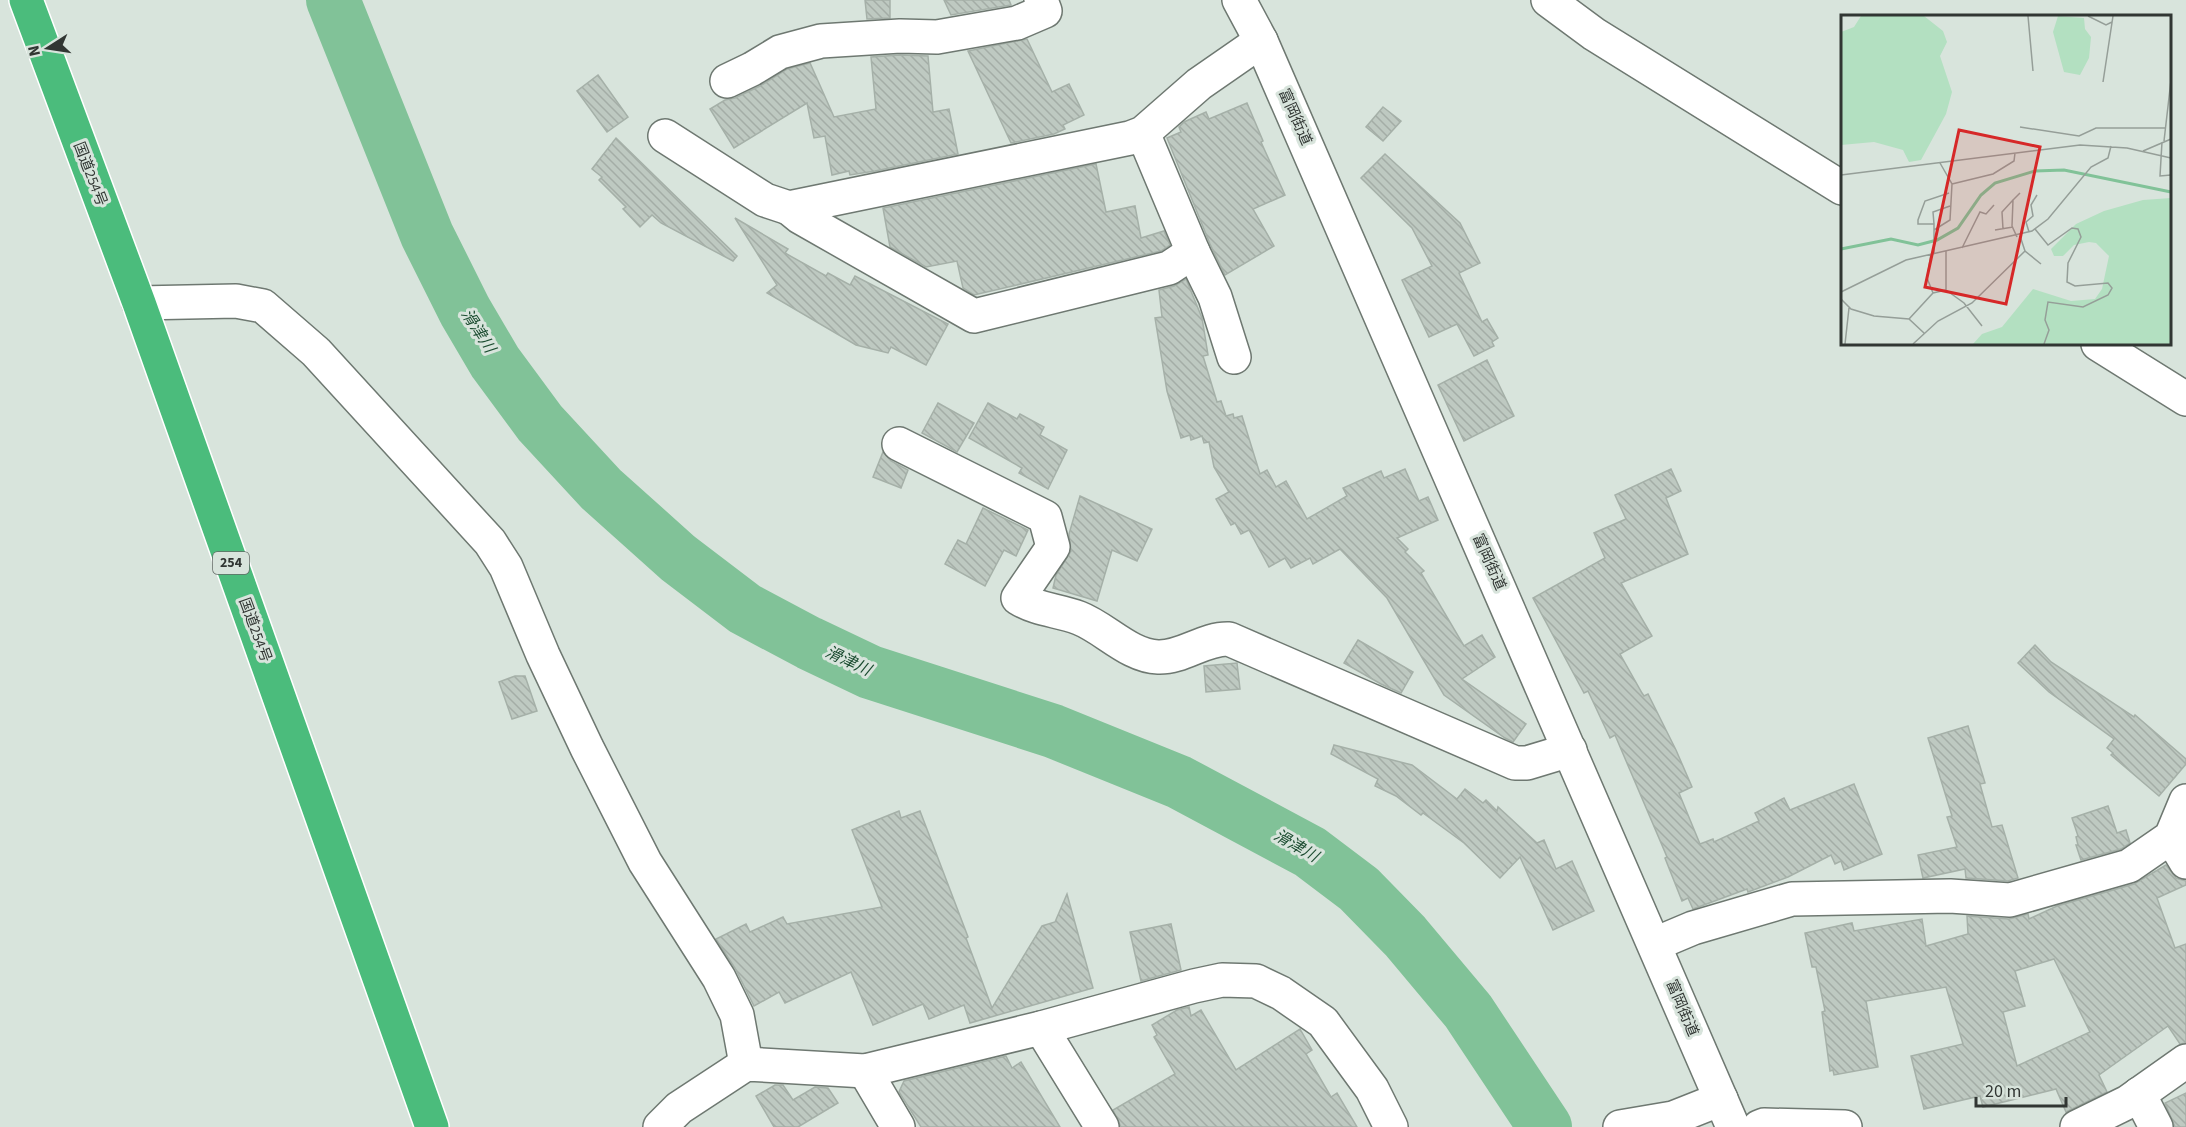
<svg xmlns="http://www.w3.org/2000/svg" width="2186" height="1127" viewBox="0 0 2186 1127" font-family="'Source Sans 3','Noto Sans JP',sans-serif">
<defs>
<pattern id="building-back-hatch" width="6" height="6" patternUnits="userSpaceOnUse" patternTransform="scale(1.5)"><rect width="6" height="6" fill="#bec9c1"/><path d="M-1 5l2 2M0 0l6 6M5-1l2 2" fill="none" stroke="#a4ada6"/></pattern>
</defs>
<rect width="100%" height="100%" fill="#d8e4dc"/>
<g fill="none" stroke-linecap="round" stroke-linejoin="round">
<path stroke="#81c298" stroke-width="54" d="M333,0l94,235 38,76 30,51 45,61 61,66 77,69 67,51 64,34 61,29 183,59 126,51 131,70 49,37 46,47 63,75 77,116"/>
</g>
<g fill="url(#building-back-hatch)" stroke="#a5b0a8" stroke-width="1.5" fill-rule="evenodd">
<path d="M865,0h25v18l-23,1z"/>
<path d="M944,0h65l2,5 -60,10z"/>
<path d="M1027,39l25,53 17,-8 15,31 -21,10 2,4 -11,5 -43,9 -43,-92z"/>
<path d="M900,55l28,1 5,56 16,-3 9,45 -83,17 -25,4 -1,-4 -17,4 -7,-39 -11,2 -7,-35 -73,45 -24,-39 15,-9 10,-2 25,-12 27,-17 23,-6 24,54 42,-8 -5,-52z"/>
<path d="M598,75l30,42 -21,15 -30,-41z"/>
<path d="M1247,103l16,38 -2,1 24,53 -32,14 21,37 -49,29 -15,-31 -43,-106 14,-6 -2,-5 5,-5 22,-10 3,7z"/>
<path d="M1383,107l18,14 -18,20 -17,-14z"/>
<path d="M616,138l121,118 -4,5 -72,-38 -9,-8 -12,12 -17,-18 3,-2 -27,-27 3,-3 -10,-8z"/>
<path d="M1385,154l75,69 20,40 -21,10 23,49 5,-3 11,19 -6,4 2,4 -20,10 -17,-32 -28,13 -27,-57 30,-14 -20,-38 -51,-50z"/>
<path d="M1096,164l10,48 29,-6 6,32 23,-7 6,14 -9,6 -187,44 -11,-7 -6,-27 -31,6 -36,-20 -7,-39z"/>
<path d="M735,218l53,31 -3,4 41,23 2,-3 22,12 5,-9 93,48 -22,41 -35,-18 -3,6 -32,-8 -89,-52 10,-8z"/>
<path d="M1186,279l16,39 6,37 -5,1 14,46 4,-1 5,15 7,-2 1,4 8,-2 18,58 7,-4 9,17 10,-6 21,38 40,-23 -4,-8 38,-17 3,7 21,-9 14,32 9,-4 10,23 -41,18 11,11 -3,3 19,19 -3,2 43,73 18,-11 13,22 -33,22 64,45 -13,18 -8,-4 -61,-43 -57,-97 -47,-49 -27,15 -3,-6 -19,10 -6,-10 -16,9 -20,-37 -8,4 -6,-11 -4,2 -15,-26 13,-7 -15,-25 -5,-25 -5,1 -2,-7 -11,4 -1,-5 -9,3 -14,-47 -12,-73 7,-1 -3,-27 15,-4z"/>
<path d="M1487,360l27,56 -50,25 -26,-56z"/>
<path d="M938,403l36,20 -17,29 -35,-19z"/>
<path d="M988,403l29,16 3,-5 24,13 -4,8 27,15 -19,39 -29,-16 3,-5 -53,-30z"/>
<path d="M883,452l8,9 17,9 -7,18 -28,-11z"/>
<path d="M1671,469l10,22 -15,7 22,56 -67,29 31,53 -32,18 22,39 2,3 4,-2 28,56 16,37 -13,6 21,51 13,-5 1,3 45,-21 -4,-8 29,-15 6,12 64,-26 28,70 -38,16 -3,-9 -6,3 -4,-9 -43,22 -40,15 -1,-3 -54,20 -5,-11 -6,3 -17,-43 2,-1 -52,-122 -5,3 -22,-47 -4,2 -51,-95 72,-40 -11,-25 32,-14 -11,-24z"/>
<path d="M1080,496l72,33 -15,32 -25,-11 -15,51 -44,-13 3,-13 15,-24 -2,-17z"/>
<path d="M983,508l45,22 -12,26 -12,-6 -19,36 -40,-22 13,-24 8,4z"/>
<path d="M1358,640l55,32 -12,21 -20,-9 -37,-21z"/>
<path d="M2035,645l16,17 83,55 1,-2 51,44v5l-27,32 -48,-41 2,-2 -6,-5 7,-9 -65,-47 -31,-29z"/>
<path d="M1237,663l3,26 -34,3 -2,-26z"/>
<path d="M515,676h10l12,35 -25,8 -13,-37z"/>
<path d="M1968,726l17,57 -5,1 12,43 10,-2 16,53 -10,3 -42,-3 -1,-9 -42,9 -5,-23 39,-8 -10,-30 5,-1 -24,-78z"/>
<path d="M1334,745l78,20 45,34 8,-10 18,14 3,-3 11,11 1,-4 39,36 7,-3 12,29 16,-8 22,50 -41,19 -33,-73 -20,21 -36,-35 -41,-30 -2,2 -25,-19 -21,-10 3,-7 -47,-25z"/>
<path d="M2108,806l9,27 9,-3 4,13 -9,6 -40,11 -5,-15h2l-2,-8 2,-1 -6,-18z"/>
<path d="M899,811l2,7 19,-7 48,126 -2,1 26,70 50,-82 13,-4 12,-28 26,94 -123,35 -6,-18 -35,14 -6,-15 -50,21 -22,-53 -66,31 -6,-11 -25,14 -19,-38 -19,-29 30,-15 4,8 33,-15 4,7 95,-17 -30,-77z"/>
<path d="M2166,865l10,13 10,3v4l-29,13 18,50 11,-4v99l-6,1 -12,-18 -69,49 8,17 -41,20 -10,-23 -73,18 -3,-11 -56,13 -13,-53 52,-12 -17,-57 -80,14 12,66 -44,8 -1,-5 -3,1 -8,-59 3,-1 -9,-44h-4l-7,-34 47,-10 2,8 68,-12 4,27 42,-12 -1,-18 42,3 19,-5 1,5 28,-13 77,-22zM2054,959l36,73 -73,34 -14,-54 22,-6 -10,-35z"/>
<path d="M1171,924l10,46 -40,11 -11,-49z"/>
<path d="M1189,1007l2,9 10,-6 35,60 64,-41 12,21 -6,4 25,43 6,-4 20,34h-236l-8,-17 62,-36 -21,-37 3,-2 -5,-10 25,-15z"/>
<path d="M1006,1056l6,12 9,-6 39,65h-139l-22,-35 5,-11z"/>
<path d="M775,1085h8l10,15 22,-13 13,1 10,15 -40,24h-24l-18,-31z"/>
<path d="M2186,1093v34h-11l-10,-24z"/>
</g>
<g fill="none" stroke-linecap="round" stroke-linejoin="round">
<g stroke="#6e7871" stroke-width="36">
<g id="minor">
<path d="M1239,0l22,41 472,1086"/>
<path d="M1548,0l46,34 248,154"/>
<path d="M727,81l25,-12 28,-17 41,-11 79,-5 37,1 80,-14 28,-12 -4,-11"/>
<path d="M1143,133l50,119 22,45 19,60"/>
<path d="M665,136l100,64 24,8 341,-70 13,-5 56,-49 62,-43"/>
<path d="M789,208l11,9 174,99 195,-48 24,-16"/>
<path d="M139,303l97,-2 27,5 53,46 174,190 16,25 37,88 44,93 58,114 74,116 18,37 9,49"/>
<path d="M2098,344l88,55"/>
<path d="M899,444l146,73 8,30 -35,51c19,12 40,12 61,20 26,10 50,38 79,39 25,1 46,-19 71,-18l286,124h12l43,-13"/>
<path d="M2171,837l15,25"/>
<path d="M1655,944l38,-16 99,-29 158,-3 60,4 119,-34 42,-29 15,-36"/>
<path d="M1041,1028l61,99"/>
<path d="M865,1071l33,56"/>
<path d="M2139,1094l17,33"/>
<path d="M660,1127l19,-19 67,-44 119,7 176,-43 153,-42 28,-6 34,1 25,12 42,29 49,67 19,38"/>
<path d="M1620,1127l53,-9 48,-19"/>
<path d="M1759,1127l5,-2 81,2"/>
<path d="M2077,1127l51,-25 58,-41"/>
</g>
</g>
<g stroke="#fff" stroke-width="36">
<path id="highway" d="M26,0l113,303 293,824"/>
</g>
<use href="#minor" stroke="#fff" stroke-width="33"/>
<use href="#highway" stroke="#4bbc7c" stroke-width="33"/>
</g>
<g text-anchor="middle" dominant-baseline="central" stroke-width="6" stroke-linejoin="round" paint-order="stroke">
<rect fill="#d8e4dc" stroke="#636a66" stroke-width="1.5" x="213" y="552" width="36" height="22" rx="4.5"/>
<g font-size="14" font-weight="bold" fill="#313633">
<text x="231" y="563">254</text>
</g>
<g font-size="15" fill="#313633" stroke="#d8e4dc">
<text transform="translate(1295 117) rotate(66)">富岡街道</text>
<text transform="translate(90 174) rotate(69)">国道254号</text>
<text transform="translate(1489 562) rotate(66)">富岡街道</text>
<text transform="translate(255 630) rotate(70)">国道254号</text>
<text transform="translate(1682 1008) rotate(67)">富岡街道</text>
</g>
<g font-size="16" font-style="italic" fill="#1b4c30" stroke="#d8e4dc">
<text transform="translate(478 331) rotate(57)">滑津川</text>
<text transform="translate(848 661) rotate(25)">滑津川</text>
<text transform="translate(1296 846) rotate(30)">滑津川</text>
</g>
</g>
<g transform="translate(1841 15)">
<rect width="330" height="330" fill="#d8e4dc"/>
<path d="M20,1h63l19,15 4,11 -7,14 12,36 -6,22 -25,46 -12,2 -6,-12 -29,-8 -33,3v-113l13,-5zM217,1l26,2 1,11 6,8 -2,21 -9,17 -16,-3 -11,-40zM330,183v146h-198l9,-10 20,-7 31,-38 38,12 24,-2 7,-10 7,-33 -13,-13 -7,-1 -15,3 -11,11h-9l-3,-7 25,-25 28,-13 39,-11z" fill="#b3e0c1"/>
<path fill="none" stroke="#81c298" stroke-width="3" d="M0,234l50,-10 27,6 19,-5 21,-12 23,-33 14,-12 40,-12 29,-1 107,22"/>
<path fill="none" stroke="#959e98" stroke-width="1.5" d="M187,1l5,55M247,1l18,9 6,-3M262,67l10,-66M179,112l59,9 17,-8h69M323,126l7,-61M321,127l-2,34 11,-1M302,136l28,-12M0,160l239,-30 47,3 44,10M111,169l41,-10 21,-13 1,-8M93,209l-1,-12 17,-6M162,214l-1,-17 11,-12M194,214l13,16 24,-17 6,1 3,8 -13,26 -1,19 8,4 33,-3 4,5 -4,7 -25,12 -35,-5 -3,18 4,10 -5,14M93,215l16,-10 2,-36 -12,-21M154,215l18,-3M188,217l-3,-10 7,-6 -2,-11 6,-10M179,221l5,15 16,13M176,222l-5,-11 1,-26 7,-7M121,233l18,-36 6,2 8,-9M90,239l-4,24 6,15M93,239v-30h-16v-4l7,-19 24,-8M105,275v-39M0,277l65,-32 126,-29 16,-12 43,-52 17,-9 3,-12M0,284l10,10 23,7 35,3 15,14M68,304l24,-26 13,-3 18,13 18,23M4,329l4,-36M72,329l25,-23 34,-18 53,-52"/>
<path fill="#d62828" fill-opacity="0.15" stroke="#d62828" stroke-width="3" d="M118,115l81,17 -34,157 -81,-17z"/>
<rect width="330" height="330" fill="none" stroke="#313633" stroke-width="3"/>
</g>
<g transform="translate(48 48) rotate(258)" stroke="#d8e4dc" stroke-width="4.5" paint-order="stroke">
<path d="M0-4.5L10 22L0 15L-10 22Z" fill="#313633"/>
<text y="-9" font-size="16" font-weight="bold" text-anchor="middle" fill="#313633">N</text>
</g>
<path d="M1976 1097v9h90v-9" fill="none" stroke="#313633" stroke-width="3"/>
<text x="1985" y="1097" font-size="18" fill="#313633" stroke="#d8e4dc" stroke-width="4.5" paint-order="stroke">20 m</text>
</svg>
